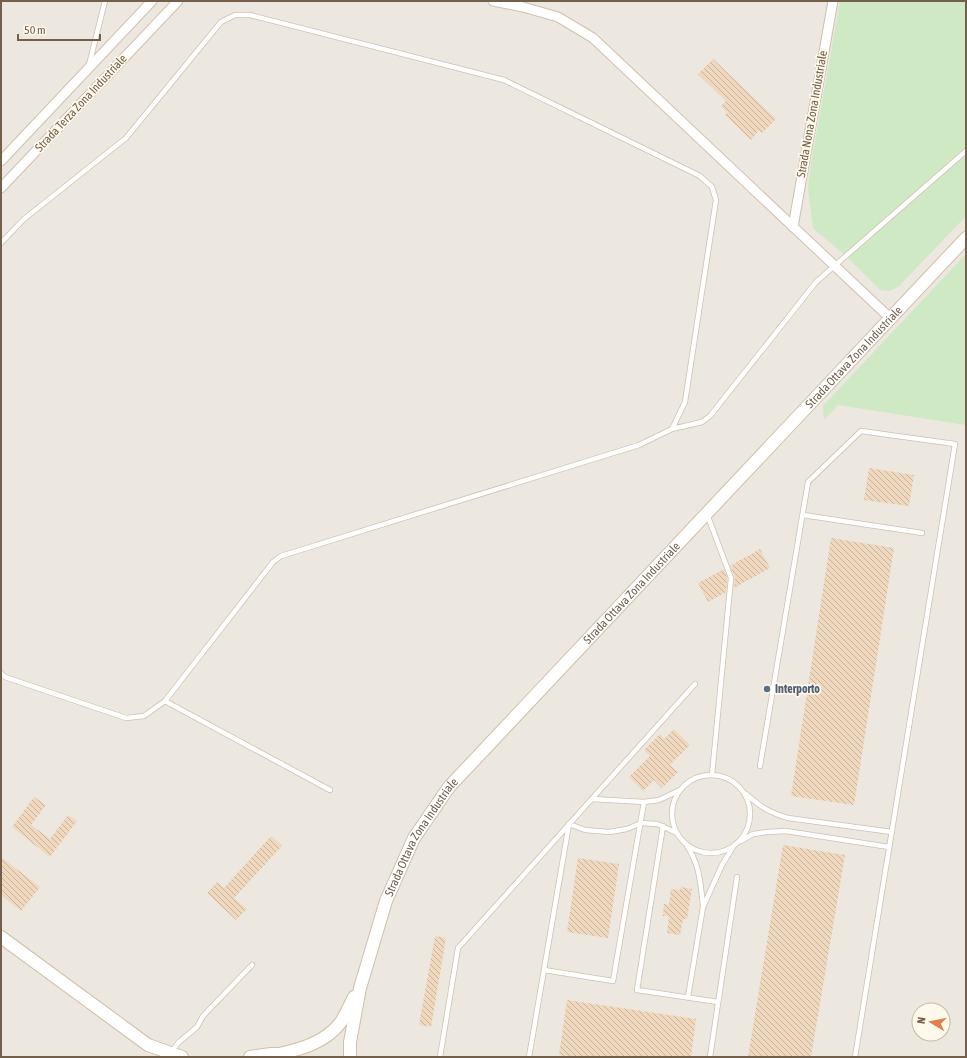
<svg xmlns="http://www.w3.org/2000/svg" width="967" height="1058" viewBox="0 0 967 1058" font-family="'Asap Condensed',sans-serif">
<defs>
<pattern id="building-back-hatch" width="6" height="6" patternUnits="userSpaceOnUse"><rect width="6" height="6" fill="#f0d8be"/><path d="M-1 5l2 2M0 0l6 6M5-1l2 2" fill="none" stroke="#c7b29c"/></pattern>
</defs>
<rect width="100%" height="100%" fill="#fcf6e5"/>
<path fill="#ece7df" fill-rule="evenodd" d="M1,1h965v1056h-965zM919,1010h24v24h-24z"/>
<g fill="#cfe9c4">
<path d="M840,1h126v215l-67,70 -9,5 -10,-1 -34,-34 -33,-28 -5,-40 2,-19z"/>
<path d="M966,254v171l-128,-20 -14,15 -1,-14z"/>
</g>
<g fill="url(#building-back-hatch)">
<path d="M713,59l63,60 -14,14 -3,-3 -8,10 -26,-25 2,-2 -6,-7 5,-5 -28,-27z"/>
<path d="M869,468l45,7 -5,31 -45,-6z"/>
<path d="M831,538l63,10 -40,257 -63,-9z"/>
<path d="M760,549l10,19 -36,20 1,-11 -5,-11z"/>
<path d="M724,569l3,9 -1,14 -18,10 -10,-19z"/>
<path d="M674,729l16,16 -20,20 8,7 -16,16 -8,-8 -11,11 -14,-14 21,-21 -6,-6 16,-16 4,5z"/>
<path d="M34,797l12,8 -15,20 19,14 18,-24 9,6 -27,36 -38,-30z"/>
<path d="M271,836l11,10 -48,52 13,11 -11,11 -29,-27 10,-11 7,6z"/>
<path d="M783,845l62,10 -34,202h-63z"/>
<path d="M1,857l39,30 -19,24 -20,-16z"/>
<path d="M578,858l41,6 -11,74 -41,-6z"/>
<path d="M681,887l11,2 -5,30h-4l-3,16 -13,-2 2,-17h-6l1,-12 5,1 2,-16 9,1z"/>
<path d="M435,936l11,2 -15,89 -12,-2z"/>
<path d="M567,1000l129,19 -5,38h-119l-13,-2z"/>
</g>
<g fill="none" stroke-linecap="round" stroke-linejoin="round">
<g stroke="#cfc1af" stroke-width="6">
<g id="lane">
<path d="M89,65l16,-64"/>
<path d="M1,243l23,-24 102,-81 95,-116 14,-7h15l254,65 196,96 12,11 4,13 -31,202 -13,27 30,-7 8,-6 106,-134 150,-131"/>
<path d="M707,514l24,64 -19,197"/>
<path d="M803,515l119,18"/>
<path d="M1,673l4,4 121,41 18,-2 21,-15 108,-139 8,-6 358,-111 33,-16"/>
<path d="M165,701l165,89"/>
<path d="M760,766l48,-284 53,-51 94,13 -100,613"/>
<circle cx="711" cy="814" r="39"/>
<path d="M746,794c15,13 22,18 42,24l104,14"/>
<path d="M592,799l52,3 15,-2 21,-10"/>
<path d="M569,824l16,6 24,2 18,-3 14,-6 16,1 20,9"/>
<path d="M663,826l-26,164 81,12"/>
<path d="M741,841l12,-7 14,-2 19,-1 103,16"/>
<path d="M687,846c13,20 13,35 16,59"/>
<path d="M544,970l69,11 31,-179"/>
<path d="M688,997l15,-90 19,-42 11,-18"/>
<path d="M171,1052l8,-10 18,-15 6,-11 49,-51"/>
<path d="M440,1057l18,-109 237,-264"/>
<path d="M529,1057l40,-233"/>
<path d="M710,1057l27,-180"/>
</g>
</g>
<g stroke="#cfc1af" stroke-width="11">
<g id="street">
<path d="M493,1l30,6 35,10 35,21 297,280"/>
<path d="M1,161l151,-160"/>
<path d="M1,188l177,-187"/>
<path d="M793,227l40,-226"/>
</g>
</g>
<g stroke="#d0bfa9" stroke-width="14">
<g id="secondary">
<path d="M1,937l147,108 34,12"/>
<path d="M279,1054c23,-5 47,-12 62,-32 5,-8 9,-17 13,-25"/>
<path d="M250,1057l21,-3h15"/>
<path id="s1" d="M350,1057v-15l10,-54 26,-87 28,-63 35,-51 517,-549"/>
</g>
</g>
<use href="#lane" stroke="#fff" stroke-width="4.5"/>
<use href="#street" stroke="#fff" stroke-width="9"/>
<use href="#secondary" stroke="#fff" stroke-width="12"/>
</g>
<circle fill="#5c6f8a" stroke="#fff9ec" stroke-width="1.5" cx="767" cy="689" r="4"/>
<g text-anchor="middle" dominant-baseline="central" stroke-width="3.5" stroke-linejoin="round" paint-order="stroke">
<g font-size="12" fill="#745f4b" stroke="#fff9ec">
<text transform="translate(81 103) rotate(-47)">Strada Terza Zona Industriale</text>
<text transform="translate(812 114) rotate(-80)">Strada Nona Zona Industriale</text>
<text stroke="none"><textPath href="#s1" startOffset="882">Strada Ottava Zona Industriale</textPath></text>
<text stroke="none"><textPath href="#s1" startOffset="558">Strada Ottava Zona Industriale</textPath></text>
<text stroke="none"><textPath href="#s1" startOffset="234">Strada Ottava Zona Industriale</textPath></text>
</g>
<g font-size="12" font-weight="bold" fill="#4e5e75" stroke="#fff9ec" text-anchor="start">
<text x="775" y="689">Interporto</text>
</g>
</g>
<rect width="967" height="1058" fill="none" stroke="#745f4b" stroke-width="4"/>
<g transform="translate(931 1022) rotate(280)"><circle r="19" fill="#fff9ec" stroke="#c7bbac"/>
<path d="M0-3L7 15L0 10L-7 15Z" fill="#e2814e"/>
<text y="-6" font-size="11" font-weight="bold" text-anchor="middle" fill="#745f4b">N</text>
</g>
<path d="M18 34v6h82v-6" fill="none" stroke="#745f4b" stroke-width="2"/>
<text x="24" y="34" font-size="12" fill="#745f4b" stroke="#fff9ec" stroke-width="3" paint-order="stroke">50 m</text>
</svg>
